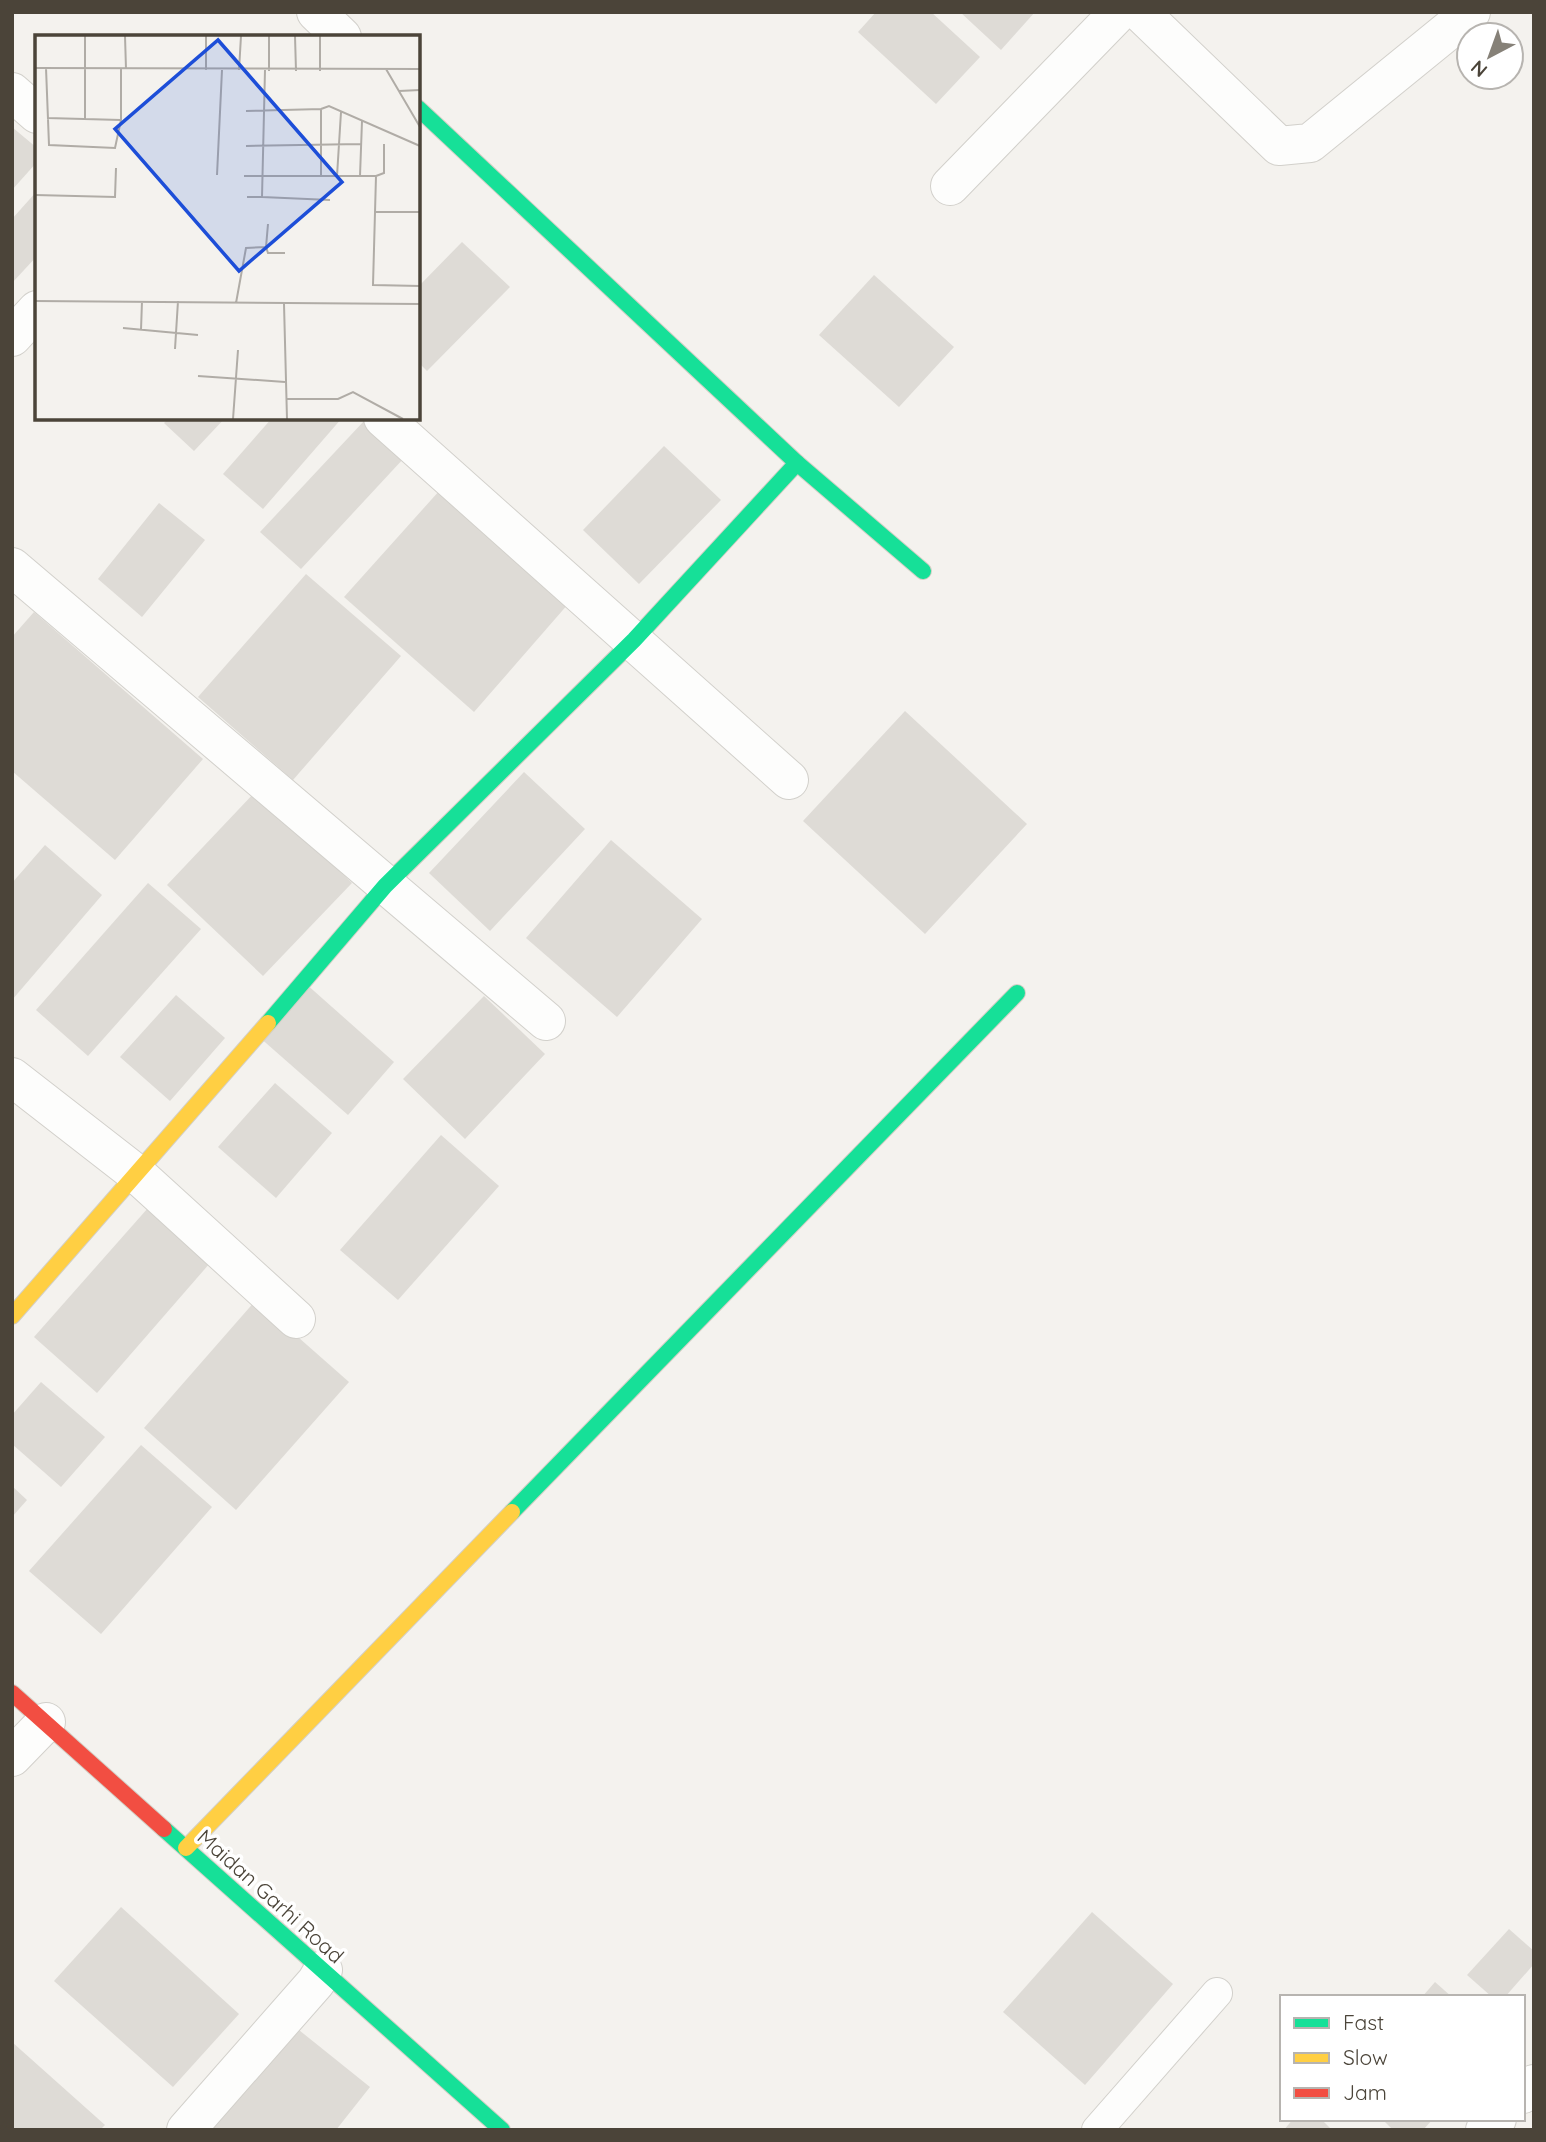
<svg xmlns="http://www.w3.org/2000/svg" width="1546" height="2142" viewBox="0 0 1546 2142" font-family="Quicksand,sans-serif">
<rect width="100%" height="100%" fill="#f4f2ee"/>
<g fill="#dedbd6">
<path d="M876,12h55l49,45 -44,47 -78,-72z"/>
<path d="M960,12h75l-34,38z"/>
<path d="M12,127l25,21v14l-25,28z"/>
<path d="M37,191v65l-25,27v-64z"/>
<path d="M462,242l48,45 -83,84 -9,-9v-75z"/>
<path d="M874,275l80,72 -55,60 -80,-72z"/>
<path d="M169,418h56l-31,33 -30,-28z"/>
<path d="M272,418h70l-79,91 -40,-35z"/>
<path d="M364,421l40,37 -103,111 -41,-37z"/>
<path d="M664,446l57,54 -82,84 -56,-54z"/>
<path d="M440,490l129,113 -95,109 -130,-115z"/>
<path d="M159,503l46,37 -63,77 -44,-38z"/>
<path d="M306,574l95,82 -108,124 -95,-83z"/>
<path d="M34,612l169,147 -88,101 -103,-89v-134z"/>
<path d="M905,711l122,113 -102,110 -122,-113z"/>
<path d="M524,772l61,57 -95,102 -61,-58z"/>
<path d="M256,791l96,92 -89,93 -96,-91z"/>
<path d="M611,840l91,79 -85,98 -91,-79z"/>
<path d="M45,845l57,50 -90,105v-117z"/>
<path d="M148,883l53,46 -113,127 -52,-46z"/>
<path d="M305,983l89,79 -46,53 -90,-79z"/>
<path d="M176,995l49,43 -55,63 -50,-44z"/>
<path d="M484,996l61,58 -80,85 -62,-60z"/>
<path d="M275,1083l57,50 -56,65 -58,-51z"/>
<path d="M441,1135l58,51 -101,114 -58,-50z"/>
<path d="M148,1208l62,55 -113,130 -63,-56z"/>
<path d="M256,1300l93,82 -113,128 -92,-82z"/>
<path d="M41,1382l64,55 -44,50 -49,-43v-29z"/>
<path d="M141,1445l71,62 -111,127 -72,-63z"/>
<path d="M12,1486l15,14 -15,17z"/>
<path d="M121,1907l118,107 -66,73 -119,-106z"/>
<path d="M1092,1912l81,72 -88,101 -82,-73z"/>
<path d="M1509,1929l25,22v13l-29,33h-13l-25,-22z"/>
<path d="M1435,1982l17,15h-30z"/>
<path d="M294,2026l76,61 -34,43h-127z"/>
<path d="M12,2042l93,83 -5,5h-88z"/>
<path d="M1293,2119h28l11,11h-48z"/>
<path d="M1382,2119h51l-10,11h-30z"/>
</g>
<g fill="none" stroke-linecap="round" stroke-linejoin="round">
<g stroke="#d2d0cb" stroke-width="32">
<path id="lane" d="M1097,2130l120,-137"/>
</g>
<g stroke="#d2d0cb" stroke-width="40">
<g id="street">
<path d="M316,12l26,25"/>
<path d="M1140,12l139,134 31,-3 161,-131"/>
<path d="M12,92l25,22"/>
<path d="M950,186l169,-174"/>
<path d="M12,337l25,-27"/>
<path d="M383,418l406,362"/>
<path d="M12,567l534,454"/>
<path d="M12,1077l126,98 158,144"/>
<path d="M12,1757l34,-35"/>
<path d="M1523,2094l11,-10"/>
<path d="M186,2130l130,-148 7,-12"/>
<path d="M1485,2130l12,-11"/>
</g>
</g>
<g stroke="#d3cfc5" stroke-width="18">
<g id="fast">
<path d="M418,108l379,355"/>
<path d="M268,1023l117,-137 249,-246 163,-177 126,108"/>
<path d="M512,1512l505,-519"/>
<path d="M164,1829l338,301"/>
</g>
</g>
<g stroke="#d3cfc5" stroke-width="18">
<g id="slow">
<path d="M12,1316l256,-293"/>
<path d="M186,1848l326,-336"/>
</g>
</g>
<g stroke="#d3cfc5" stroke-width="18">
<path id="jam" d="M12,1693l152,136"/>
</g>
<use href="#lane" stroke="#fdfdfc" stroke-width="30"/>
<use href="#street" stroke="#fdfdfc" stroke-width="38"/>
<use href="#fast" stroke="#16e098" stroke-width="16"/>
<use href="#slow" stroke="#ffcf43" stroke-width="16"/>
<use href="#jam" stroke="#f24e42" stroke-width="16"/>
</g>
<g text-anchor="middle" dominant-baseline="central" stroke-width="7" stroke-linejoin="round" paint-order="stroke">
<g font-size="21" fill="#4b4439" stroke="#fff">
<text transform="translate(271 1896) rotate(42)">Maidan Garhi Road</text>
</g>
</g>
<g transform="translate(35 35)">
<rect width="385" height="385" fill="#f4f2ee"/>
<path fill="none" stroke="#b0aca6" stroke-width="2" d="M90,1l1,33M171,1v34M260,1l1,35M0,33l385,1M11,33l3,77 66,3 6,-28v-51M351,34l34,58M204,35l2,-34M234,36v-35M285,36v-35M364,56l21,-1M286,74l8,-3 91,40M211,76l75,-2v67M12,83l74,2M50,84v-83M211,111l115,-2M182,140l5,-105M209,141h116l2,-55M302,141l4,-64M325,141h16l-3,109 47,1M341,141l8,-3v-29M0,160l80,2 1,-29M212,162h15l3,-127M227,162l68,3M340,177h45M231,212l2,6h17M0,266l385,3M201,268l10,-55 20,-1 2,-23M249,269l3,115M88,293l75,7M106,295l1,-29M140,314l3,-48M163,341l87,6M251,364h52l15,-7 50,27M198,384l5,-69"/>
<path fill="#1d4ed8" fill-opacity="0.15" stroke="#1d4ed8" stroke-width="3.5" d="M183,5l124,142 -103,89 -124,-142z"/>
<rect width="385" height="385" fill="none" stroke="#4b4439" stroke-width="3.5"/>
</g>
<rect width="1546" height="2142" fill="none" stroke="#4b4439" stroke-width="28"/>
<rect x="1280" y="1995" width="245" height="126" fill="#ffffff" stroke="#b7b4b0" stroke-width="2"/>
<rect x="1294" y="2018" width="35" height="10" fill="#16e098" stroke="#b7b4b0" stroke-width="2"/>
<text x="1343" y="2030" font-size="21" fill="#4b4439">Fast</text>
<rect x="1294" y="2053" width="35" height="10" fill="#ffcf43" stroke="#b7b4b0" stroke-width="2"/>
<text x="1343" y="2065" font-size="21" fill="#4b4439">Slow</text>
<rect x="1294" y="2088" width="35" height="10" fill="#f24e42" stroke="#b7b4b0" stroke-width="2"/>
<text x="1343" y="2100" font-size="21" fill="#4b4439">Jam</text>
<g transform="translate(1490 56) rotate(221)"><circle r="33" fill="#ffffff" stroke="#b7b4b0" stroke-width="2"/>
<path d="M0-5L12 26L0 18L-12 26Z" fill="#868178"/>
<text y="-10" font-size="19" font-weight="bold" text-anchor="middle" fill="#4b4439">N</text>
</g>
</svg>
